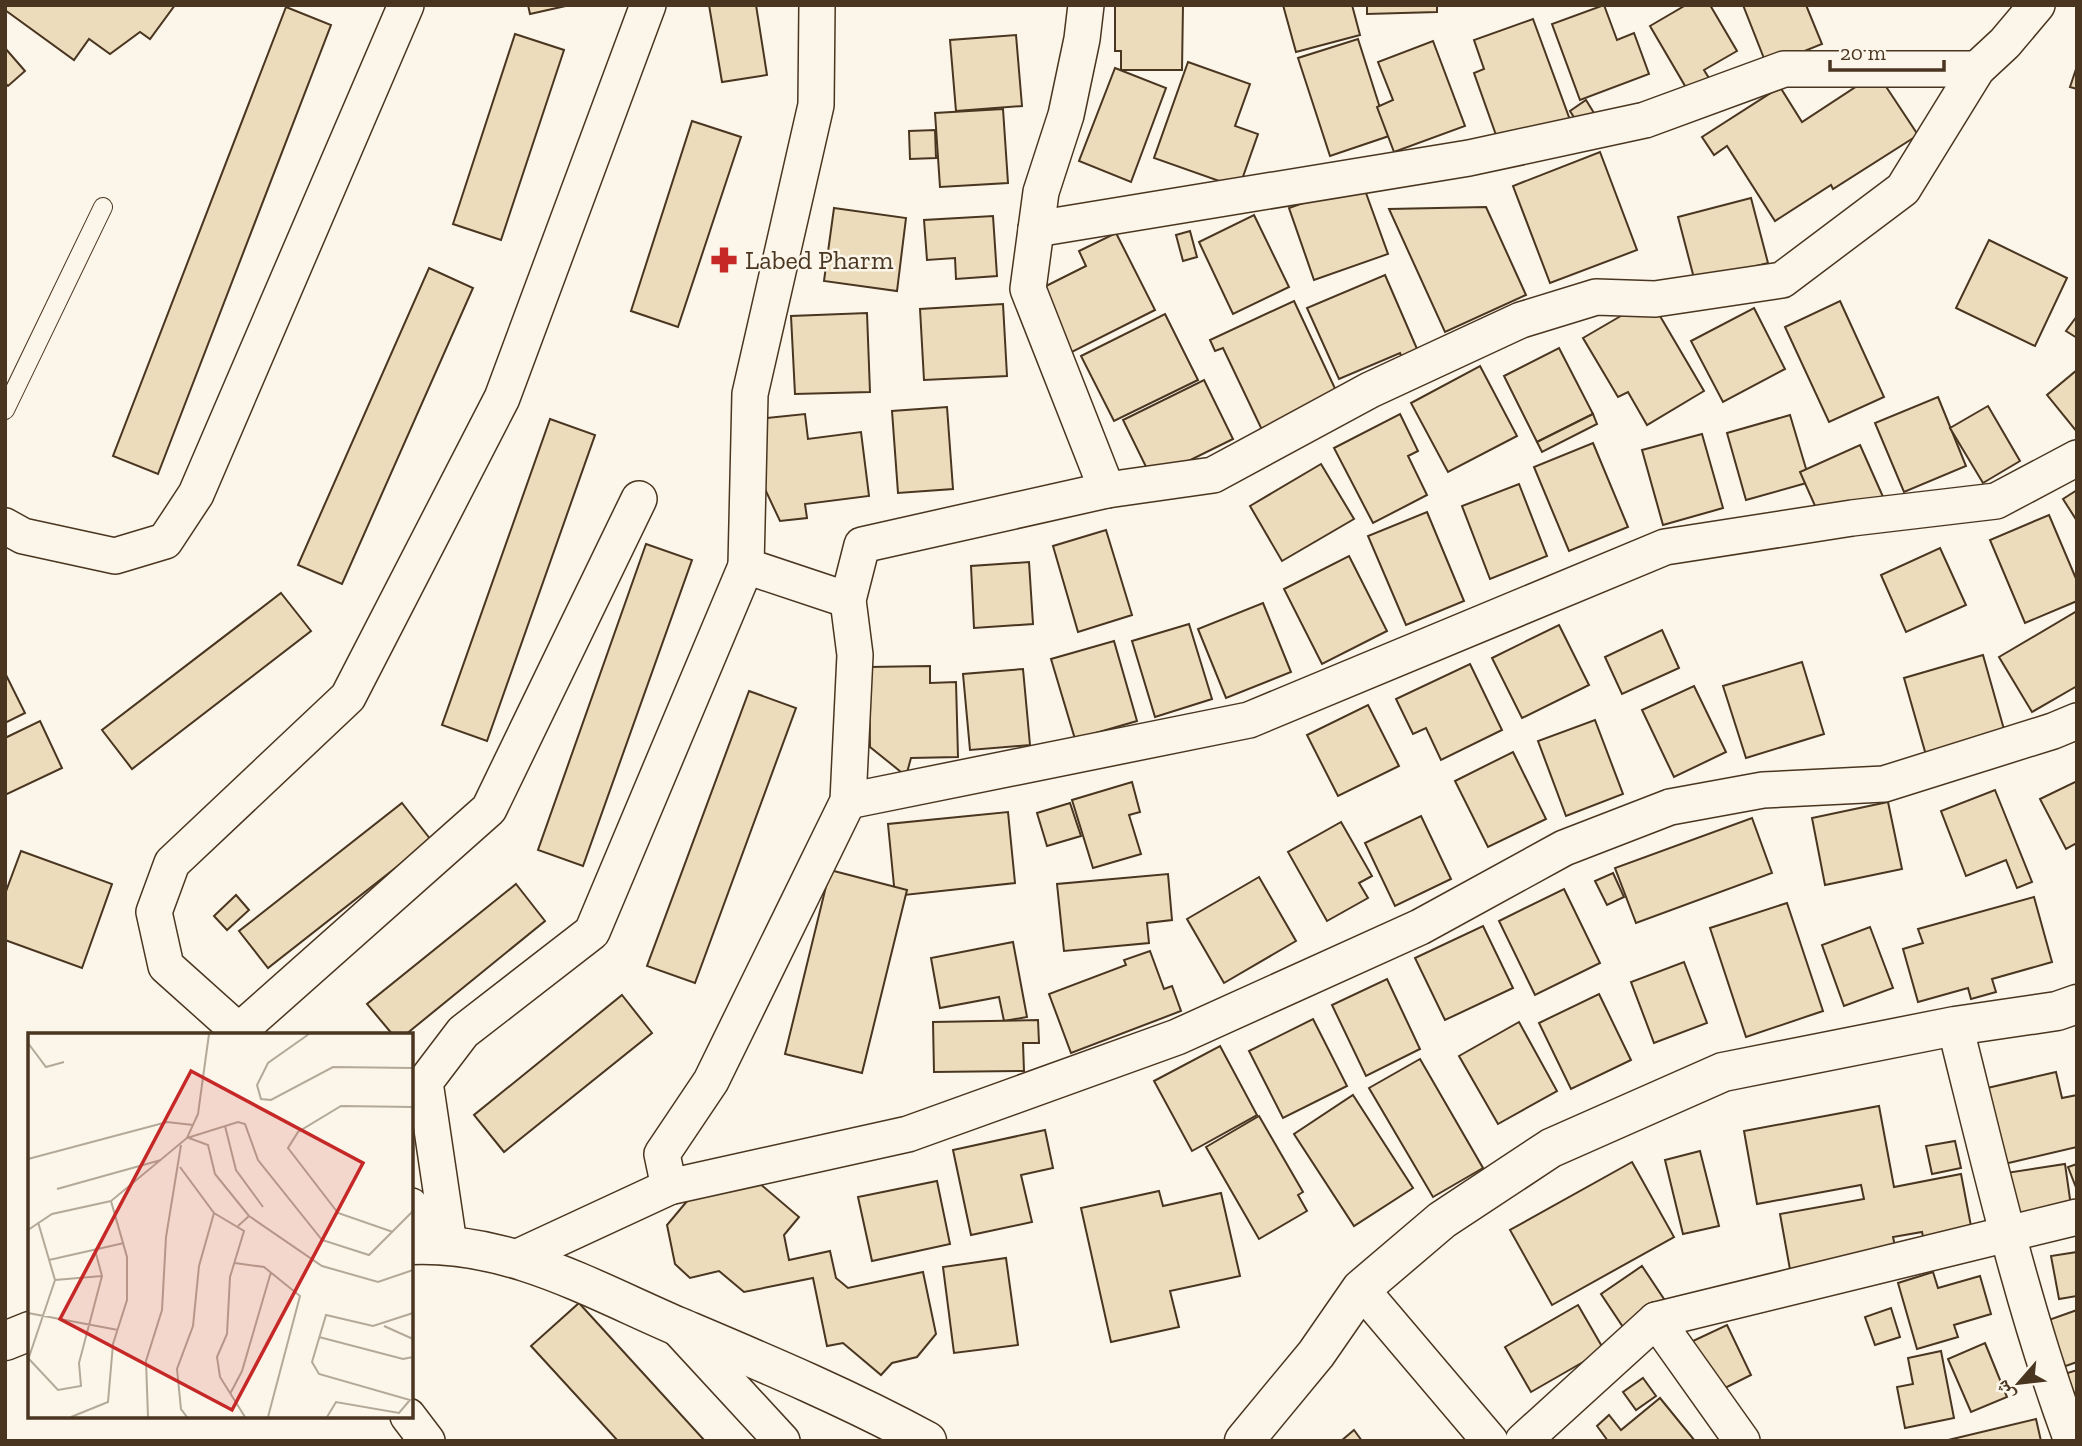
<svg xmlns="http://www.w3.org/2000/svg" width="2082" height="1446" viewBox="0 0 2082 1446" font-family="'Zilla Slab','Noto Naskh Arabic',serif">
<rect width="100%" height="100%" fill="#fbf6e9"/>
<g fill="#ecdcbc" stroke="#4a3520" stroke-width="2">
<path d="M5,5h170l-25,34 -10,-7 -30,22 -21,-15 -15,21 -69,-50z"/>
<path d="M528,5h42l-40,9z"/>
<path d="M709,5h47l11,70 -45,7z"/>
<path d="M1115,5h68l-1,65h-61v-19h-6z"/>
<path d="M1283,5h69l8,30 -64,17z"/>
<path d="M1367,5h70v7l-70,2z"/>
<path d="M1604,5l13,35 17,-7 15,41 -69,26 -28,-76z"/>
<path d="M1686,5h24l27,46 -33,19 8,13 -21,13 -41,-70z"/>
<path d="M1743,5h63l16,39 -55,22z"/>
<path d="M286,7l45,18 -173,449 -45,-18z"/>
<path d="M1533,19l37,101 -63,46 -33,-93 10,-4 -10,-29z"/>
<path d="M515,34l49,16 -63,190 -48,-16z"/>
<path d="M1016,35l6,71 -66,5 -6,-71z"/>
<path d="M1358,39l31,97 -59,20 -32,-98z"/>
<path d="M1433,41l32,85 -71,26 -17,-45 16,-7 -15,-38z"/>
<path d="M5,48l20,23 -17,15 -3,-3z"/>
<path d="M1188,62l62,22 -15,42 23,8 -19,54 -85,-30z"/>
<path d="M2077,66v23l-7,-2z"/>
<path d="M1115,68l51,20 -35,94 -52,-21z"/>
<path d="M1877,73l41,62 -85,54 -2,-4 -56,36 -48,-75 -13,9 -12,-18 78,-50 22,35z"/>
<path d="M1586,100l19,31 -16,10 -19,-30z"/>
<path d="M1003,109l5,74 -68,4 -5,-74z"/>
<path d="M692,121l49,16 -63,190 -47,-16z"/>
<path d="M935,130l1,28 -26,1 -1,-28z"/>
<path d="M1600,152l37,98 -87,33 -37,-97z"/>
<path d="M1362,182l26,72 -74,26 -25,-72z"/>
<path d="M1751,198l17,65 -73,19 -17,-65z"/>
<path d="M1486,207l40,88 -81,37 -56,-123z"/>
<path d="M834,208l72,10 -9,73 -73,-10z"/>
<path d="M1254,215l35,72 -56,27 -34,-72z"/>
<path d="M993,216l4,60 -41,3 -1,-21 -28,2 -3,-40z"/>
<path d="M1190,231l7,26 -14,4 -7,-26z"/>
<path d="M1116,233l39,77 -93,47 -32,-63 56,-28 -7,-15z"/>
<path d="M1989,240l78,38 -32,68 -79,-38z"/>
<path d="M429,268l44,20 -131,296 -44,-19z"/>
<path d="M1385,275l39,90 -16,7 -8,-19 -61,26 -32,-71z"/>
<path d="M1650,299l54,92 -57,34 -19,-33 -10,5 -35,-59z"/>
<path d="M1294,301l45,96 -76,35 -40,-84 -8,3 -5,-11z"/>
<path d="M1840,301l44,96 -55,25 -44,-95z"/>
<path d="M1003,304l4,72 -83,4 -4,-71z"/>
<path d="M1754,308l31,61 -62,33 -32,-61z"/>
<path d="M867,313l3,79 -75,2 -4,-78z"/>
<path d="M1165,314l33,66 -84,41 -33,-65z"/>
<path d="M2077,316v22l-11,-7z"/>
<path d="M1559,348l34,66 -56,28 -33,-66z"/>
<path d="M1480,366l37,70 -69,36 -37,-69z"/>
<path d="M2077,370v62l-30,-37z"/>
<path d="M1204,380l29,59 -81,40 -29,-59z"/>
<path d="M1938,397l28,69 -62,26 -29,-69z"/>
<path d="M1988,406l32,55 -37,22 -33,-55z"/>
<path d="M947,407l6,82 -55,4 -6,-82z"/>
<path d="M805,414l3,25 53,-7 8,64 -64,8 2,14 -27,3 -16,-34 -8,-68z"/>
<path d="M1400,414l18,37 -10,5 19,39 -54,28 -39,-75z"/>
<path d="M1593,414l4,10 -55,28 -5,-10z"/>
<path d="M1790,415l20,67 -64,18 -19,-67z"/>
<path d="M550,419l45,16 -108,306 -45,-16z"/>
<path d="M1702,434l21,74 -60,17 -21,-75z"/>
<path d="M1593,443l35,84 -59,24 -35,-84z"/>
<path d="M1860,445l24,54 -60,27 -24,-54z"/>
<path d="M1321,464l33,55 -72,42 -32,-55z"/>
<path d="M1519,484l28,72 -57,23 -28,-73z"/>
<path d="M2077,490v31l-14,-22z"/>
<path d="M1427,512l37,89 -58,24 -38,-89z"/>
<path d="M2049,515l28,66v20l-52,22 -35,-83z"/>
<path d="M1106,530l26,85 -54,17 -25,-86z"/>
<path d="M646,544l46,16 -109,306 -45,-16z"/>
<path d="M1940,548l26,57 -60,27 -25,-57z"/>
<path d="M1349,556l38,75 -65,33 -38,-75z"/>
<path d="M1029,562l4,62 -59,4 -3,-62z"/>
<path d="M281,593l30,38 -179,138 -30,-39z"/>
<path d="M1263,603l28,69 -65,26 -28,-69z"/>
<path d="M2077,611v75l-45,26 -33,-55z"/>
<path d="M1189,624l23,75 -57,18 -23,-76z"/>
<path d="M1559,625l30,60 -67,33 -30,-60z"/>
<path d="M1662,630l17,38 -57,26 -17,-37z"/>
<path d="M1114,641l23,80 -62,18 -24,-80z"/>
<path d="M1983,655l24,85 -79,22 -24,-84z"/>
<path d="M1802,662l22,72 -78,24 -23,-72z"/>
<path d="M1470,664l32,66 -61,30 -15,-32 -13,6 -17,-35z"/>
<path d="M930,666v17l26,-1 2,75 -47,1 -5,18 -36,-29 -1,-80z"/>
<path d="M1023,669l7,76 -60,5 -7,-76z"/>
<path d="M5,673l20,40 -20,10z"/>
<path d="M1694,686l32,66 -52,25 -32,-67z"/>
<path d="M749,691l47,17 -101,275 -48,-17z"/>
<path d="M1368,705l31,61 -61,30 -31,-61z"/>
<path d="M1595,720l28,74 -57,22 -28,-75z"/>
<path d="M40,721l22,47 -57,27v-57z"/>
<path d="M1513,752l33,67 -58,28 -33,-66z"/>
<path d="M2077,781v62l-11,6 -26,-50z"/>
<path d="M1132,782l8,30 -11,3 12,39 -48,14 -21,-68z"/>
<path d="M1995,790l37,92 -15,6 -11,-28 -40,16 -25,-65z"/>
<path d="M1888,802l14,67 -77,16 -13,-67z"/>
<path d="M402,803l29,37 -163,128 -29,-37z"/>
<path d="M1070,803l11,33 -34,10 -10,-33z"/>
<path d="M1008,812l7,71 -120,13 -7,-72z"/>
<path d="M1421,816l30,63 -56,27 -30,-63z"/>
<path d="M1752,818l20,55 -136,50 -21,-55z"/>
<path d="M1341,822l31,54 -13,7 9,15 -41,23 -39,-69z"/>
<path d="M21,851l91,33 -30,84 -77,-28v-46z"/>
<path d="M830,870l77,20 -45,183 -77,-19z"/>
<path d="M1613,873l11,24 -17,8 -12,-24z"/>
<path d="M1168,874l4,46 -25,3 2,20 -85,8 -7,-67z"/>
<path d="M1259,877l37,64 -72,42 -37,-64z"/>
<path d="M516,884l29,37 -140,114h-12l-26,-31z"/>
<path d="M1564,889l36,74 -65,32 -36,-74z"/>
<path d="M236,895l13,15 -22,20 -13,-14z"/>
<path d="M2034,897l18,65 -60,17 4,13 -25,7 -3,-11 -50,14 -15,-53 20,-6 -5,-14z"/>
<path d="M1787,903l36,108 -77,26 -36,-109z"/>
<path d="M1483,926l30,62 -68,32 -30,-62z"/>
<path d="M1870,927l23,61 -49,18 -22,-61z"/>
<path d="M1013,942l14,75 -23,4 -5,-24 -59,11 -9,-50z"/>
<path d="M1150,951l14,38 8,-3 9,25 -110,42 -22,-59 77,-29 -2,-5z"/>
<path d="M1684,962l23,61 -53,20 -23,-61z"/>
<path d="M1387,979l33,70 -54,27 -34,-71z"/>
<path d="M1599,994l32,66 -60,29 -32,-66z"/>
<path d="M622,995l30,38 -148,119 -30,-37z"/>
<path d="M1313,1019l34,67 -64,32 -34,-67z"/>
<path d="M1038,1020l1,23h-16l1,28 -90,1 -1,-50z"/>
<path d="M1519,1022l38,69 -59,33 -39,-68z"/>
<path d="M1220,1046l37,69 -65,36 -38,-70z"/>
<path d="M1420,1059l63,109 -50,29 -64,-109z"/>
<path d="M2056,1072l6,26 15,-3v52l-77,18 -17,-76z"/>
<path d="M1353,1095l60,93 -59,38 -60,-92z"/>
<path d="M1879,1106l15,81 67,-13 14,73 -48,8 -5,-23 -29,5 4,18 -106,20 -11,-61 84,-15 -3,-14 -104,19 -13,-73z"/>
<path d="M1259,1116l44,76 -5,3 9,16 -48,28 -53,-92z"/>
<path d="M1045,1130l8,38 -32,7 11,47 -61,13 -18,-85z"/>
<path d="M1955,1141l6,27 -29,6 -6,-28z"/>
<path d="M1700,1151l19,75 -36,8 -18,-74z"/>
<path d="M1632,1162l42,75 -122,68 -42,-75z"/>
<path d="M2065,1164l8,56 -59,9 -8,-56z"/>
<path d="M2077,1164v26l-9,-23z"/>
<path d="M752,1177l47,40 -15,18 5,25 41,-9 6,27 12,10 75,-16 13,62 -19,23 -25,6 -11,12 -38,-32 -16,3 -14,-68 -69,14 -25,-21 -29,7 -15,-14 -8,-39 31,-37z"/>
<path d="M937,1181l13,63 -78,17 -14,-64z"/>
<path d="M1159,1191l4,15 58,-13 19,83 -70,15 9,36 -68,15 -30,-134z"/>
<path d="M2077,1252v44l-18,3 -8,-43z"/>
<path d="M1006,1258l12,87 -64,8 -11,-86z"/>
<path d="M1642,1266l28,42 -41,28 -28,-42z"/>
<path d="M1933,1272l5,16 42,-12 11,38 -37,11 4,12 -41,12 -19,-66z"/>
<path d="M579,1303l126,138h-87l-87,-95z"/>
<path d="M1578,1305l26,45 -73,42 -26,-45z"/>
<path d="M1891,1308l9,29 -25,8 -10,-28z"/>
<path d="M2077,1310v52l-17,6 -17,-46z"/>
<path d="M1727,1325l24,50 -48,24 -25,-51z"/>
<path d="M1985,1343l22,54 -36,15 -23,-53z"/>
<path d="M1941,1351l13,67 -49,10 -8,-41 16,-3 -5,-26z"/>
<path d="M2077,1370v63l-19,-57z"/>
<path d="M1643,1378l13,18 -20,14 -13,-18z"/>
<path d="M1660,1398l35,43h-87l-11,-15 12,-11 12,15z"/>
<path d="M2036,1419l5,22h-97z"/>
<path d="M1354,1430l8,11h-21z"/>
</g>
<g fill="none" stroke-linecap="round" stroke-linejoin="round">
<g stroke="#4a3520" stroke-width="20">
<path id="lane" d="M5,410l98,-203"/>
</g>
<g stroke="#4a3520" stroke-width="38">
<g id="street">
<path d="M817,5l-1,100 -66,289 -4,172 102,34"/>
<path d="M1086,5l-4,34 -16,76 -25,77 -13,97 79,201"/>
<path d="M1036,229l433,-71 176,-38 139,-51h193"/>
<path d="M5,526l18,10 92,20 50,-15 31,-47 210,-489"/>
<path d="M848,801l401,-81 416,-173 187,-29 144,-17 81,-43"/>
<path d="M1955,1026c35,139 67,280 117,415"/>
<path d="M239,1031l250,-222 150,-310"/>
<path d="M243,1035l-77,-69 -12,-54 18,-49 176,-166 154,-299 146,-393"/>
<path d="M669,1187l-7,-33 49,-73 137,-280 7,-146 -7,-55 14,-55 245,-55 106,-15 157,-85 151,-70 75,-23 59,2 127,-19 121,-91 74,-120 28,-26 32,-38"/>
<path d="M411,1206l38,38"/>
<path d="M449,1244l-24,-162 38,-50 129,-100 154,-366"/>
<path d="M518,1257l151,-70 239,-53 269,-97 243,-110 144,-79 106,-41 93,-17 121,-6 169,-53 24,-10"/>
<path d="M1361,1289l129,152"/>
<path d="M1656,1320l86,121"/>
<path d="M675,1325l107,116"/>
<path d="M408,1416l19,25"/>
<path d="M1523,1441l133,-121 421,-103"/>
</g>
</g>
<g stroke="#4a3520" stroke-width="41">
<g id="secondary">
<path d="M411,1245c98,-4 178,43 266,81 85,36 169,71 250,115"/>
<path d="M5,1341l25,-10"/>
<path d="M1244,1441l72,-87 45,-65 81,-69 109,-72 172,-76 232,-46 102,-15 20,-7"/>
</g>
</g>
<use href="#lane" stroke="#fbf6e9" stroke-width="18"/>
<use href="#street" stroke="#fbf6e9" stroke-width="35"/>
<use href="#secondary" stroke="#fbf6e9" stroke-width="38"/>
</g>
<defs>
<g id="pharmacy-bare" transform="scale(2.1)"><path d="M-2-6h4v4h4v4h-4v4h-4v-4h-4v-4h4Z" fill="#c62828" stroke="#fbf6e9" stroke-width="2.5" paint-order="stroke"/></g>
</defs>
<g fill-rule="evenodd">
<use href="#pharmacy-bare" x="724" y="260"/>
</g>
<g text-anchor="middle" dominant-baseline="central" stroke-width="5" stroke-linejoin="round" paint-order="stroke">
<g font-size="26" fill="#4a3520" stroke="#fbf6e9" text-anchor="start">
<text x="745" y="260">Labed Pharm</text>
</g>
</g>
<g transform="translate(28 1033)">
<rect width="385" height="385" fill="#fbf6e9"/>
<path fill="none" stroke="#b4a999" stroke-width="2" d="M281,1l-41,29 -11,22 4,14 10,1 62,-33 80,1M0,10l18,24 18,-5M197,93l11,44 27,37M159,105l51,-16 7,2 13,36 64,80 47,15 44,-44M161,105l19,7 7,29 34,42M0,126l139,-37 26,3M152,134l34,46 30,18 -14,46 -3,57 -10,23 3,20 25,40M29,156l104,-29M210,193l11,-10 73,50 56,16 35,-12M0,197l24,-16 59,-13M365,199l-55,-19 -50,-65 10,-16 43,-26 72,1M21,227l75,-17M207,230l29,4 36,29 -32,121M27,247l47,-4M0,280l90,17M356,293l29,13M291,304l84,22 10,-2M1,326l29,31 23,-4 -2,-23 23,-87 -7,-26M0,327l27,-80 -17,-58M202,361l12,-23 29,-99M43,384l37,-15 5,-58 14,-44v-43l-16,-56 76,-63 11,-24 11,-80M120,384l-2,-56 16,-51 4,-73 15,-92M159,384l-6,-8 -4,-40 16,-43 6,-60 15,-53M299,384l9,-15 63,11 11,-13 -91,-26 -7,-12 14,-47 47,11 40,-13"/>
<path fill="#c62828" fill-opacity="0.15" stroke="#c62828" stroke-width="3.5" d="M163,38l172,92 -131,247 -172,-91z"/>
<rect width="385" height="385" fill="none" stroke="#4a3520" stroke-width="3.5"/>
</g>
<rect width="2082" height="1446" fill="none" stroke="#4a3520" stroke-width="14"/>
<g transform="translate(2019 1383) rotate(242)" stroke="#fbf6e9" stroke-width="5" paint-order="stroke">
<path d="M0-5L12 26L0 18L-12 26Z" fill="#4a3520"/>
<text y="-10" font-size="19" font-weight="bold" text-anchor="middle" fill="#4a3520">ش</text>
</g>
<path d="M1830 60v10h114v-10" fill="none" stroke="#4a3520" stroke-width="3.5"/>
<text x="1840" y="60" font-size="21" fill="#4a3520" stroke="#fbf6e9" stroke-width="5" paint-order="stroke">20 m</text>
</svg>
